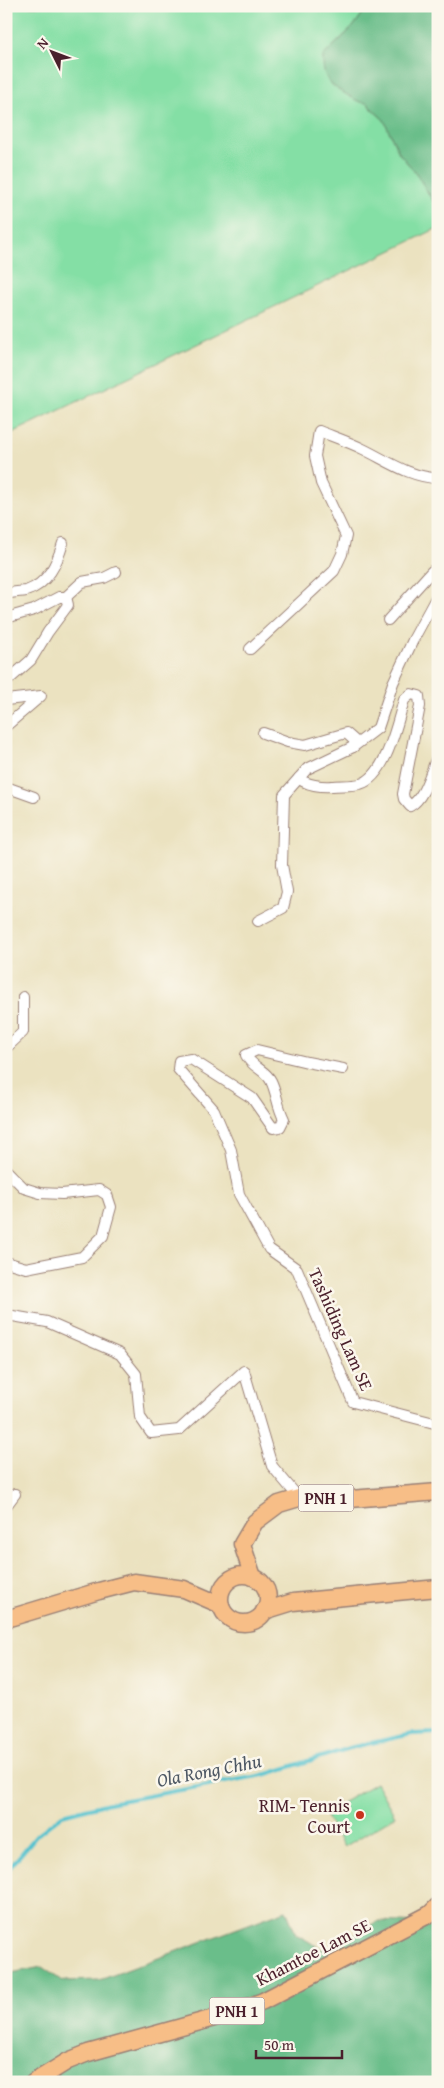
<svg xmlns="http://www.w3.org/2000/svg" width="444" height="2088" viewBox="0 0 444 2088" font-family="'Gentium Book Plus',serif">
<rect width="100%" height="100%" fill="#fbf7ec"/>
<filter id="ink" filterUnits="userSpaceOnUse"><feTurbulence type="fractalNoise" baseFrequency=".02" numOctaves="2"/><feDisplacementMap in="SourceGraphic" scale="10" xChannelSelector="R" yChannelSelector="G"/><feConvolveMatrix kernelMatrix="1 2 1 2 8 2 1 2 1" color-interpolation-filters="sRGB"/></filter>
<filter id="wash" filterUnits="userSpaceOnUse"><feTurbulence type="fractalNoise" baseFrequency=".0096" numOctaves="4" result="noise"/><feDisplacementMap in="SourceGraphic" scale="20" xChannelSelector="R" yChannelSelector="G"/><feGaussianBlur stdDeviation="1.12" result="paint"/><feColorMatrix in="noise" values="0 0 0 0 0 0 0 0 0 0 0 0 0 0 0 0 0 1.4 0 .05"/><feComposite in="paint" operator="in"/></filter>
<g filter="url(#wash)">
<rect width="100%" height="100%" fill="#ebe2c0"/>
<g fill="#84dfa5" stroke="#677f68">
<path d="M6,6h362l-15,21 -30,29 45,47 2,4 14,13 15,33 17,20 22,36v19l-432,208z"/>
<path d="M376,1783l19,33 -51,31 -20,-34z"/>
</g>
<g fill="#6bbe8a" stroke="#5a6e5a">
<path d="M368,6h70v203l-22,-36 -17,-20 -15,-33 -14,-13 -2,-4c-8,0 -12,-3 -19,-7 -19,-11 -27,-16 -26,-40l30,-29z"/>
<path d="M286,1910l10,24 29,17 54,-30 59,3v158h-432v-108l36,-7 20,14 38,-1z"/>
</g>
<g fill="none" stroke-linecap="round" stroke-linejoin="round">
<path stroke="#56c3cf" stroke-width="4" d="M6,1872l31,-37 25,-20 47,-12 155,-28 89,-28 59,-13 26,-1"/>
</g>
</g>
<g filter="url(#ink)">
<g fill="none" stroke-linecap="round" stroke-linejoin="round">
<g stroke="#9a8076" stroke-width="12">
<g id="minor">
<path d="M6,594c7,-2 14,-2 20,-3 22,-7 31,-28 37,-48"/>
<path d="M66,597l16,-15 22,-4 12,-6"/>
<path d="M6,618l28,-8 25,-13h7l2,8 -20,27 -17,28 -25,22"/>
<path d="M388,620l44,-49 6,2"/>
<path d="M250,649l84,-78 8,-17 4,-18 -25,-53 -6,-27 4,-25c15,6 30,11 44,18 23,11 48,29 75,29"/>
<path d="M6,700l35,-4 -35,30"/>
<path d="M263,733l25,9 17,3 41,-12 9,8 -2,6"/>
<path d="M299,778c6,7 24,9 33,8 9,-1 19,0 28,-2 26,-7 37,-61 44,-84l7,-6 8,2 1,10 -17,88 1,5 6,7c15,-8 21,-36 28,-51"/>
<path d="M6,787l28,10"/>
<path d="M258,921l25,-13 4,-16 -5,-27 2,-70 23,-26 46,-22 25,-19 15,-45 20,-43 25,-46"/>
<path d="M6,1048l17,-16v-35"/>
<path d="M343,1069l-36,-7 -50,-12 -11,5c5,12 20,15 25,26 6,12 6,25 13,38l-4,8 -7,1 -21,-30 -61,-39 -12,2 -1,8 36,41 17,40 8,44 30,55 28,20 56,133 85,22"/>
<path d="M6,1170l18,18 16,5 22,1 37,-4 8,5 4,12 -8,29 -21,21 -56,11 -20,-6"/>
<path d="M6,1314l1,1 40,7 73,32 16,20 4,43 11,16 28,-3 65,-59 28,95 27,32"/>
<path d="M6,1506l9,-12"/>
</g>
</g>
<g stroke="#9a8076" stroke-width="19">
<g id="primary">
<circle cx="244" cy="1599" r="24"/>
<path d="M253,1577l-11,-33 13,-22 24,-18 20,-6 39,2 100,-8"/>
<path d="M264,1611l29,-9 145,-14"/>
<path d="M6,1619l93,-28 35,-9 50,7 37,16"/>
<path d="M34,2082l34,-21 20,-8 144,-40 31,-12 167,-87 8,-8"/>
</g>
</g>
<use href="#minor" stroke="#fff" stroke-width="10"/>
<use href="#primary" stroke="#f7be87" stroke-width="16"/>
</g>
</g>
<circle fill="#c8321e" stroke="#fbf7ec" stroke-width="2" cx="360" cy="1815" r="5"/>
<g text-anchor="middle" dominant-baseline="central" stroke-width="5" stroke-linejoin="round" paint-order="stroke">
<g fill="#fbf7ec" stroke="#7f6065" stroke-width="1">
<rect x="298.5" y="1484.5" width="55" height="27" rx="4"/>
<rect x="209.5" y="1997.5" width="55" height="27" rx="4"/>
</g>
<g font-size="16" font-weight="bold" fill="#4a1f2b">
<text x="326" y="1498">PNH 1</text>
<text x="237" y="2011">PNH 1</text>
</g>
<g font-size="18" fill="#4a1f2b" stroke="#fbf7ec">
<text transform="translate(341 1329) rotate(66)">Tashiding Lam SE</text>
<text transform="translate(313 1952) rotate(-27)">Khamtoe Lam SE</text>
</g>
<g font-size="18" fill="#4a1f2b" stroke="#fbf7ec" text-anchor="end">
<text x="350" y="1805">RIM- Tennis<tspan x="350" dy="21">Court</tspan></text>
</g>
<g font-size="19" font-style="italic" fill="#4e5864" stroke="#fbf7ec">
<text transform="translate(209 1770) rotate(-11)">Ola Rong Chhu</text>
</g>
</g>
<rect width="444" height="2088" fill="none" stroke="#fbf7ec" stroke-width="25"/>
<g transform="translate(52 52) rotate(312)" stroke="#fbf7ec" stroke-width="4" paint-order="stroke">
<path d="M0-4L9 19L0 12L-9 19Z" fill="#4a1f2b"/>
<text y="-8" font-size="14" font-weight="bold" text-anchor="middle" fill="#4a1f2b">N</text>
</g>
<path d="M256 2050v8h86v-8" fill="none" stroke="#4a1f2b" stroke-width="2.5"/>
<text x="264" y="2050" font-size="15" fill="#4a1f2b" stroke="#fbf7ec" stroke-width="4" paint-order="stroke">50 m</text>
</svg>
